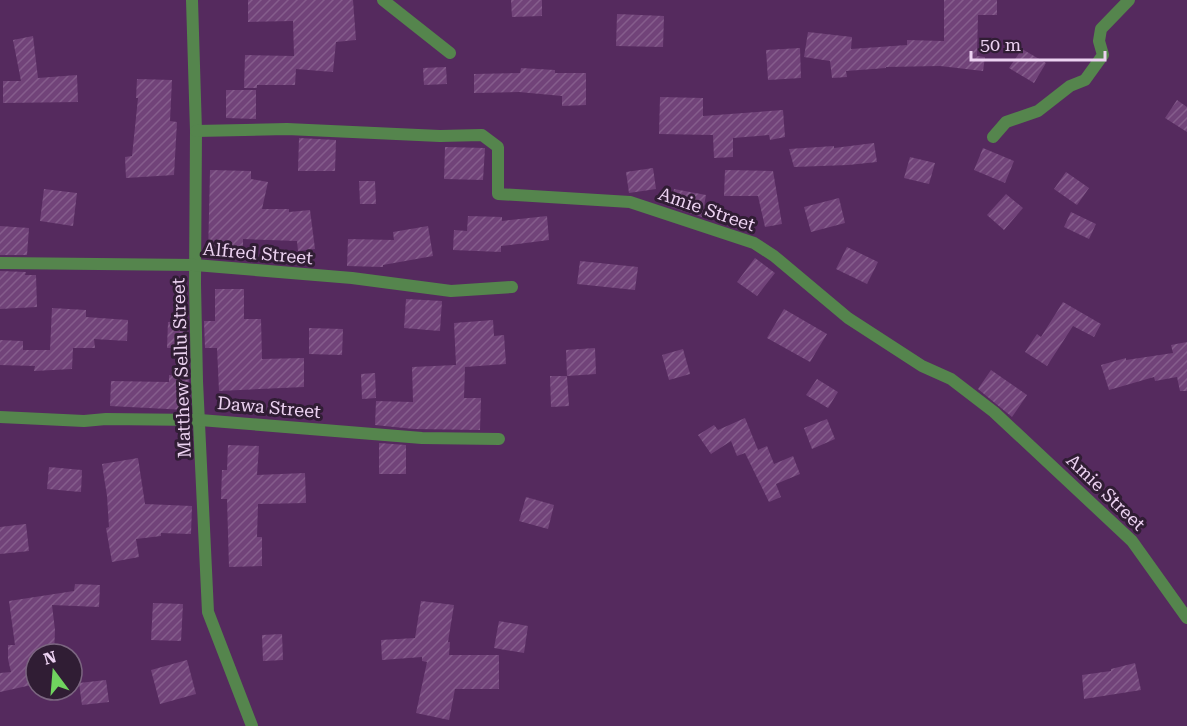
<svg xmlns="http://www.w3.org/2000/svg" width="1187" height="726" viewBox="0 0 1187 726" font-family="'Roboto Serif',serif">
<defs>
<pattern id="building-hatch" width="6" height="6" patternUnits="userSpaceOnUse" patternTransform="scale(1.5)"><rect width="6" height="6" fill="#714379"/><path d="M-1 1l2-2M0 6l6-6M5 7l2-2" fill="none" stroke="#855d8c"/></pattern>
</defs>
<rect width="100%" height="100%" fill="#552a5e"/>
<g fill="url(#building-hatch)">
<path d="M248,0h105l3,40 -20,2 -3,30 -37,-3 -1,16h-38v3h-13l1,-33 49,1 -1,-35 -45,1z"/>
<path d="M511,0h31v16l-30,1z"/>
<path d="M944,0h53v15h-19l-1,41 8,1 -2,14 -43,-5 -54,1v1l-40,3 1,6 -15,1 -2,-17 -26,-4 4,-25 44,5 -1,12 56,-4v-5l37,1z"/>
<path d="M617,14l47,2 -1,31 -47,-1z"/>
<path d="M33,36l5,42 39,-3 1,27 -75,1v-22h18l-8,-41z"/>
<path d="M800,48l1,30 -33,2 -2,-30z"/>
<path d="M1022,49l24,14 -12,20 -25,-15z"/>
<path d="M446,67l1,17 -23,1 -1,-17z"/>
<path d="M521,68l34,2v3h31v32l-24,1v-10l-43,-4 -45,1v-19l46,-1z"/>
<path d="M137,79l35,1 -2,41 7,1 -3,53 -48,3 -1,-21 7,-1 6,-58h-2z"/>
<path d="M226,90h30v29l-30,-1z"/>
<path d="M660,97l43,1v18l80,-6 2,27 -15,3 -1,-5 -36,3v19l-19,1 -1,-23 -54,-1z"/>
<path d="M1177,100l10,7v25l-22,-14z"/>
<path d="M299,138l37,2 -1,31h-37z"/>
<path d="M874,143l3,19 -29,3 -54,2 -5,-18 45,-3v2z"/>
<path d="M445,147l40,1 -2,32 -39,-1z"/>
<path d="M983,148l31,13 -9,22 -31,-13z"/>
<path d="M910,157l25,6 -6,21 -25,-6z"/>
<path d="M653,168l3,21 -27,4 -3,-21z"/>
<path d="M210,170l41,1v8l17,3 -6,27h27v3l21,-2 5,39 -17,2 -1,-10 -54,-2v21l-35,-2z"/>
<path d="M725,170l48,1 9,53 -17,3 -7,-31h-34z"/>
<path d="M1066,172l23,16 -12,17 -23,-16z"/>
<path d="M359,181h16l1,23h-16z"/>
<path d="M44,189l33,4 -4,33 -33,-5z"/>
<path d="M674,189l32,6 -4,22 -31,-10z"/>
<path d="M1006,194l17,14 -19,22 -17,-15z"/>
<path d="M839,198l6,25 -34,9 -7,-25z"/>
<path d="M1071,212l25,12 -7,15 -25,-12z"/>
<path d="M468,216l34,1v4l45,-5 2,24 -48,6v6l-48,-2 1,-20 13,1z"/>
<path d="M0,226l29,2 -2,27h-27z"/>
<path d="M428,226l5,30 -50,9v2l-36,-1 1,-27 46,1 -1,-8z"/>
<path d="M847,247l31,15 -11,22 -31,-15z"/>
<path d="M755,258l20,15 -18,23 -20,-14z"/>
<path d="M580,261l58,6 -3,23 -58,-6z"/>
<path d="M0,271l26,1 -1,3h11l1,32 -37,2z"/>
<path d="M215,289h29v30h17l1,40 42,-1v29l-85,4 -2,-43h-12l-1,-27h11z"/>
<path d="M406,299l36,2 -2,30 -36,-3z"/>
<path d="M1063,302l38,22 -7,13 -21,-11 -26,40 -22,-14 12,-18 4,3z"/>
<path d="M52,308l34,2v7l42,3 -1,21 -33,-2 1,9h-22l-1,21 -38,2 1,-5 -35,-1v-25l23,1v9h27z"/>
<path d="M784,309l43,25 -17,28 -43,-24z"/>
<path d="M493,320l1,16 10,-1 2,29 -41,3 -1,31h17l-1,32 -66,-1 -39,-4 1,-24 37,1 -1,-35 44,-2 -2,-42z"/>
<path d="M188,321v27h-21l1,-26z"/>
<path d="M309,328l34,1 -1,26 -33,-1z"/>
<path d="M1187,342v49h-7l-3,-14 -22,4 -1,-4 -45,13 -8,-25 25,-7v2l47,-7 -2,-8z"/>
<path d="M595,348l1,26 -29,2 -1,-26z"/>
<path d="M683,349l7,25 -21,6 -7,-25z"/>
<path d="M991,370l36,25 -15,22 -34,-28z"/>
<path d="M375,373l1,25 -14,1 -1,-25z"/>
<path d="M169,375l20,2 -2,33 -77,-4 1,-25 58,1z"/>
<path d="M550,376h17l2,30 -18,1z"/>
<path d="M817,379l21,13 -10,16 -22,-13z"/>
<path d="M745,418l13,32 9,-4 7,18 19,-8 7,18 -24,10 5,13 -12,5 -24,-49 -8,3 -6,-15 -20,13 -13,-19 16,-10 4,5z"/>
<path d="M827,419l8,20 -23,10 -8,-21z"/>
<path d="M379,443l27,2v29h-27z"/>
<path d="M228,445l31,1 -2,29 48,-2 1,30 -48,1 -1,33h5v29l-33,1 -2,-68h-6l1,-29h5z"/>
<path d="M138,458l7,46 47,2 -1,28 -30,-1v3l-25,3 3,18 -27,5 -6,-34 3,-1 -2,-31 -5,-32z"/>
<path d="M49,467l33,3 -1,22 -34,-3z"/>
<path d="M526,497l28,8 -6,24 -29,-8z"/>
<path d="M26,524l3,27 -29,3v-27z"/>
<path d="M75,584l25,1 -1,22 -47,-2 3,25 -1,24h-18v30l-36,8v-19l11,-1 -3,-13v-14h7l-6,-44 65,-10z"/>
<path d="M421,601l33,4 -6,37h2l-1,13h50v34h-44l-6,31 -33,-7 11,-51 -5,-1v-4l-40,3 -1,-20 34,-2z"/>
<path d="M153,603l30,1 -2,37 -30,-1z"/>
<path d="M499,621l29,5 -4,27 -30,-5z"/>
<path d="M282,634l1,26 -20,1 -1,-26z"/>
<path d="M187,660l9,34 -36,10 -9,-34z"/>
<path d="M1135,663l6,27 -57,9 -2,-24 29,-4v-2z"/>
<path d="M106,680l3,22 -27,3 -3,-22z"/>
</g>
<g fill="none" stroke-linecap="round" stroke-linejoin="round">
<g stroke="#55854d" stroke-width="12">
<path d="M192,0l4,131 -1,153 2,97 11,231 44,114"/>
<path d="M383,0l67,53"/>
<path d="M196,131l91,-2 153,7 42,-1 16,12v47l132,8 124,41 20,13 74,62 74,48 29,13 43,33 138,129 55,77"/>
<path d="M993,137l13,-15 32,-11 32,-25 15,-6 18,-25 -4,-14 2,-12 28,-29"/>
<path d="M0,263l195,2 157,13 99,13 61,-4"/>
<path d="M0,417l84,4 22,-2 94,1 222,18 77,1"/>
</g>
</g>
<g text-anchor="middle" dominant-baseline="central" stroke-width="6" stroke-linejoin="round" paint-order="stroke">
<g font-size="18" fill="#ecd2f1" stroke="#301d34">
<text transform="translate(707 209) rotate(19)">Amie Street</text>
<text transform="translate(258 253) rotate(5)">Alfred Street</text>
<text transform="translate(181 368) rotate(-92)">Matthew Sellu Street</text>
<text transform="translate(269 407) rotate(5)">Dawa Street</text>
<text transform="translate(1106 492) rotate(44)">Amie Street</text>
</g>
</g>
<g transform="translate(54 672) rotate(344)"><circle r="28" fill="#301d34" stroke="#7b6580" stroke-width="1.5"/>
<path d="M0-4.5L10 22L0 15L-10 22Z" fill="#70d35f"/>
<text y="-9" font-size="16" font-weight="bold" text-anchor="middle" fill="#ecd2f1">N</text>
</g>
<path d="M971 51v9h134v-9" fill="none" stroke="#ecd2f1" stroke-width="3"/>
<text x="980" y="51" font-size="18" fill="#ecd2f1" stroke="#301d34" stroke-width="4.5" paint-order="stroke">50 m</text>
</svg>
